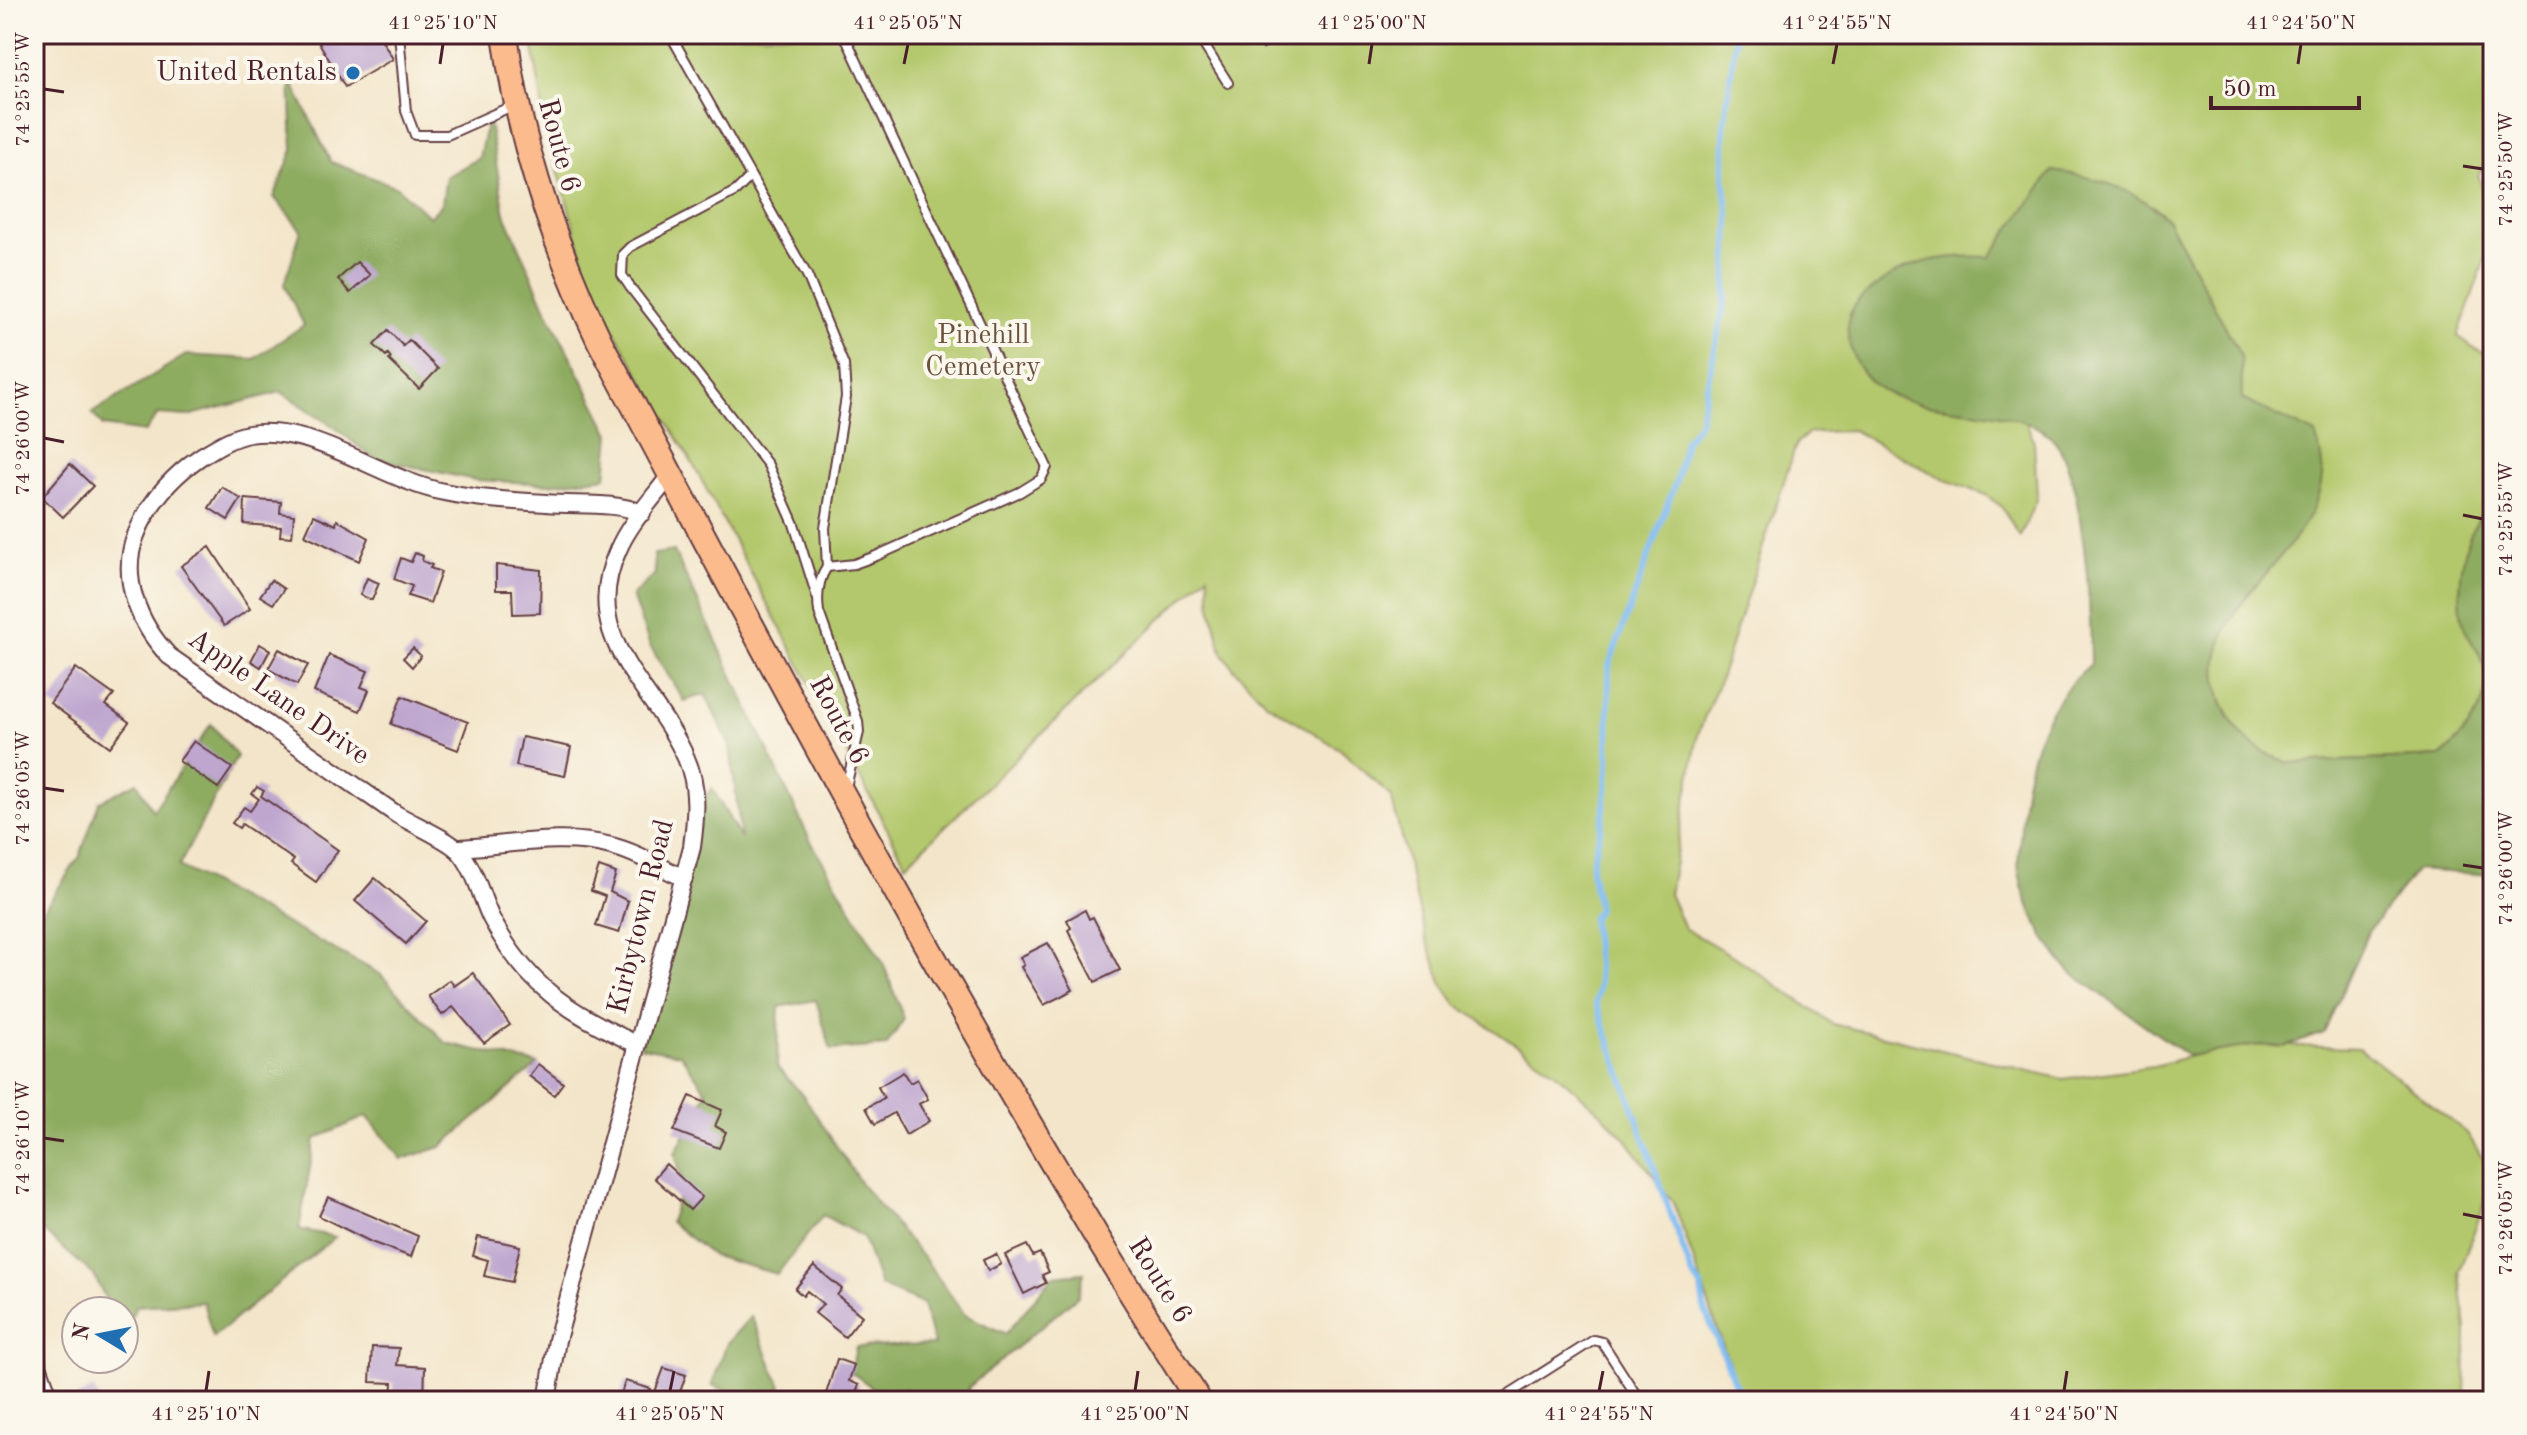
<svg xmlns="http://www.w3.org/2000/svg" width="2527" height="1435" viewBox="0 0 2527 1435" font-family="'Old Standard TT',serif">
<rect width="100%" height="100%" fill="#fbf7ec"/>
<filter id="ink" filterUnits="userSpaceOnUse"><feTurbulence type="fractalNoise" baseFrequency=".0125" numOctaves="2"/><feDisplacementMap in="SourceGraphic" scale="16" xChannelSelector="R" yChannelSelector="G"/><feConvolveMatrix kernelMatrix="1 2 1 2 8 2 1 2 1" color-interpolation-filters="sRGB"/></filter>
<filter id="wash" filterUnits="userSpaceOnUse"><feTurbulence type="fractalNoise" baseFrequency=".006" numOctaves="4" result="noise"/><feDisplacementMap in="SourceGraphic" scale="32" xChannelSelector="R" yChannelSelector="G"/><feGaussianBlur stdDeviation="1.8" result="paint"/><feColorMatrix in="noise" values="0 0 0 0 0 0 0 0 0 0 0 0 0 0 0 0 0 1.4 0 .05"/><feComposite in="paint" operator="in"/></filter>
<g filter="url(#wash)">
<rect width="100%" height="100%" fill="#f3e5c9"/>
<path fill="#b3c86c" stroke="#7e744c" stroke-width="2" d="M531,34h1962v113l-15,30 15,34v25l-35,100 13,11 22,10v144c-29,34 -40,83 -27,127 3,14 17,25 20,38 10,35 -23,70 -45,91l-152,6c-29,-9 -50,-25 -63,-53 -6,-13 -11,-26 -12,-41 -1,-47 77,-125 102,-167l-74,-103 -1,-43 -73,-136 -14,-14 -101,-35 -71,97 14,77 38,97 3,55 -17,40 -19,-31 -17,-12 -41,-15 -90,-49 -43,3 -13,9 -76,234 -23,58 -29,160 15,34 56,32 93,64 230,55 91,-13 67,-18 38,-3 100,3 108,85 18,29 4,30 -30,79 7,58 -1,72h-723l-68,-198 -49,-65 -26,-27 -48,-42 -95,-65 -13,-19 -17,-47 -35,-142 -50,-46 -76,-48 -31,-33 -12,-17 -11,-46 -3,-32 -302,290 -212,-398 -78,-132 -30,-64 -41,-147z"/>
<g fill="#8eac60" stroke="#6c6646" stroke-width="2">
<path d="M290,78l41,84 66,25 33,30 12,-13 4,-27 33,-19 9,-41 17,97 39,91 66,129 -4,43 -58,7 -73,-4 -102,-22 -40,-32 -52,-34 -94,24 -29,-2 -13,18 -42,-6 -11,-13 94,-58 68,4 50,-34 -20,-40 17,-55 -27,-33 19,-47z"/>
<path d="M2052,171c43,5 85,18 116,49l73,136 1,43 74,35c6,25 10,40 1,65 -27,73 -133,121 -91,212 13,27 34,43 63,52l152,-6c22,-21 45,-46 46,-78 0,-20 -15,-33 -22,-50 -12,-34 -2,-107 28,-126v372l-77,-5 -48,62 -44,101 -39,14 -26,-2 -71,11 -119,-85c-23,-26 -44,-65 -50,-99 -2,-13 1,-29 2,-43 4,-67 18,-120 70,-165 0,-46 -6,-200 -42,-229 -57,-45 -175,-1 -199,-89 -10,-39 12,-49 41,-70 29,-19 66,-21 99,-19z"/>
<path d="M674,551l135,287 74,125 21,56 -18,27 -55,4 -15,-50 -37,7 -2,60 26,28 61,93 63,74 38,53 41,19 47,-58 31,-3 -6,23 -109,91 -1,14h-58l-3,-12 -34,-1 -22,-16 5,-25 78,-2 -11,-41 -43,-18 -17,-49 -40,-22 -46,59 -64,-18 -43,-34 13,-39 -8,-30 32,-61 -27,-38 -39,-7 32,-129 14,-17c-12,-53 -8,-69 25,-113l29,51 -11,-93 -25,-52 -21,7 -34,-55 -18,-50 23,-22 -1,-20z"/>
<path d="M211,724l26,32 -58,110 201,108 66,69 92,21 -97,83 -39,12 -35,-43 -52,23 -16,90 36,8 -122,100 -10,-35 -67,4 -10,23 5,14 -7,2v-34h-35l17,-11 -12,-25 -60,-52v-299l46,-68 19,-54 38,-20 16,29z"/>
<path d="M751,1316l36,85h-32l-43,-16 15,-42z"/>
</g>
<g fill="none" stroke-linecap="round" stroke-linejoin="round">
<path stroke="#80bcf2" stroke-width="6" d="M1736,34l-12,92v49l5,45 -3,77 -27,126 -14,18 -9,40 -67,184 -1,104 -5,51 -12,48 7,41 -6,10 7,64 -3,20 96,271 9,12 3,22 38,93"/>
</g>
<g id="blocks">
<g fill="#bea6cf">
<path d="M314,34h64l15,25 -48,28z"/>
<path d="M1253,34h32l-22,15z"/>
<path d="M357,262l13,13 -20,18 -12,-14z"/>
<path d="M388,330l15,16 6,-6 29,29 -19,20 -30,-29 2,-2 -3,-4 -2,2 -12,-11z"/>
<path d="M70,464l23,22 -30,31 -21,-20z"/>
<path d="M222,487l19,12 -13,21 -19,-12z"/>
<path d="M245,499l36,3 -1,11 14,2 -2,22 -12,-1 1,-9 -37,-3z"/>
<path d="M314,515l22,10 1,-5 32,18 -10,23 -54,-26z"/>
<path d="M210,547l40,62 -26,17 -43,-60z"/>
<path d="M415,553l8,3 -1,5 10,4 -2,3 11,4 -11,31 -22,-7 4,-10 -18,-7 7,-21 10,4z"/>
<path d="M496,565l45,5 -1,43 -27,1 -1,-24h-16z"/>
<path d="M367,578l12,5 -7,17 -12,-5z"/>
<path d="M271,580l13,9 -11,15 -13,-8z"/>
<path d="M260,644l10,6 -9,17 -10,-6z"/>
<path d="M413,648l8,8 -9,11 -9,-9z"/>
<path d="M279,649l29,16 -11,20 -29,-16z"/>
<path d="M329,655l39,16 -7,16 8,3 -9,21 -46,-19z"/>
<path d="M76,668l38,27 -8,10 23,17 -19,25 -60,-44z"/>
<path d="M402,696l66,26 -10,28 -67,-26z"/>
<path d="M522,737l49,10 -6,29 -49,-10z"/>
<path d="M194,741l38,27 -14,20 -39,-27z"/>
<path d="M257,787l7,4 -3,5 77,54 -22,32 -25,-18 3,-4 -52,-36 -3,4 -7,-5 12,-16 6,4 9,-12 -7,-5z"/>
<path d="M599,867l17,6 -6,19 18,9 -9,32 -23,-7 9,-30 -14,-5z"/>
<path d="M375,878l51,43 -20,23 -51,-43z"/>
<path d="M1085,910l4,9 4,-2 27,53 -25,12 -27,-52 3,-2 -4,-8z"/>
<path d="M1048,943l25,47 -29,15 -23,-38 3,-2 -4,-8z"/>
<path d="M473,973l37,52 -26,18 -31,-36 -11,8 -14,-19 22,-16 4,6z"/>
<path d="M538,1064l25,19 -9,12 -25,-19z"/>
<path d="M903,1072l7,11 7,-4 11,20 -9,5 10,17 -23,14 -12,-22 -19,11 -9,-16 18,-10 -6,-11z"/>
<path d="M690,1096l32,14 -7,16 11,6 -7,16 -45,-17z"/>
<path d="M666,1164l36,33 -12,13 -36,-32z"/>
<path d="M328,1197l90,39 -7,21 -40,-15 -52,-26z"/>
<path d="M478,1237l42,9 -8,36 -28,-6 4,-16 -15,-4z"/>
<path d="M1027,1245l6,11 7,-3 9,19 -7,3 4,8 -22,11 -19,-39z"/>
<path d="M996,1254l5,10 -13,7 -5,-11z"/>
<path d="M814,1266l28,23 -5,6 25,21 -17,21 -30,-24 8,-9 -16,-13 -4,5 -8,-7z"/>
<path d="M372,1347l27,1 -2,17 28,2 -1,34h-32l1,-18 -23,-1z"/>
<path d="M837,1359l17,6 -5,16 10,4 -6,16 -27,-7z"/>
<path d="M664,1368l22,7 -9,25 -22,-8z"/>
<path d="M625,1381l26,8 -4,12h-28z"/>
<path d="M93,1388l7,13h-30z"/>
</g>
</g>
</g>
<g filter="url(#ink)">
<use href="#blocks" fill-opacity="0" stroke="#633d43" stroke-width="2"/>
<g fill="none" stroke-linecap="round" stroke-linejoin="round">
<g stroke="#633d43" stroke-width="12">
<g id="lane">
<path d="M399,34l7,77 9,24h32l65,-29"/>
<path d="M670,34l137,241 37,90 2,32 -21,131 2,39"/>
<path d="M844,34l203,433 -6,12 -21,13 -144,64 -22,8 -27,3c-9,13 -10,30 -8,45l39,109 1,11 -13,55"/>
<path d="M1197,34l31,49"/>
<path d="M750,177l-14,14 -106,56 -7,7 -1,21 8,12 138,178 26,59 23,73"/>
<path d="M34,1342l21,59"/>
<path d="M1498,1401l96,-61 8,2 38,59"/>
</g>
</g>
<g stroke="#633d43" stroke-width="20">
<g id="street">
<path d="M456,848c50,-2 106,-15 155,-2 25,6 49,21 73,32"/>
<path d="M636,1044c-67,-32 -110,-58 -145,-126 -10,-21 -16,-50 -32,-67 -11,-12 -46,-27 -63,-37l-227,-158c-30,-32 -50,-78 -33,-121 13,-33 35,-58 64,-78 15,-9 31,-20 49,-23 63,-11 133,46 195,58 33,7 69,9 102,11 32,3 66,-2 96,10"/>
<path d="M547,1401l10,-61 135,-493c4,-30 7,-60 -6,-89 -32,-73 -109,-118 -68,-208 12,-28 35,-51 52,-75"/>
</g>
</g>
<g stroke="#633d43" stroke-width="28">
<path id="primary" d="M505,34c14,109 48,209 95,308 190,358 380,717 599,1059"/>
</g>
<use href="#lane" stroke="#fff" stroke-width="8"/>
<use href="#street" stroke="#fff" stroke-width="16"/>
<use href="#primary" stroke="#fbbb8d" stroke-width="24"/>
</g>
</g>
<path fill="none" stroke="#4a1f2b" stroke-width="3" d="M440,64l3,-20M904,64l4,-20M1369,64l3,-20M1833,64l4,-20M2298,64l3,-20M44,89l20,3M2463,166l20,3M44,438l20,4M2463,515l20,4M44,788l20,3M2463,865l20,3M44,1138l20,3M2463,1214l20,4M206,1391l3,-20M670,1391l4,-20M1135,1391l3,-20M1599,1391l4,-20M2064,1391l3,-20"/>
<circle fill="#1f6fb2" stroke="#fbf7ec" stroke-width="3" cx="353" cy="73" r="8"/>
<g text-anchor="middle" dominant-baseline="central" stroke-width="8" stroke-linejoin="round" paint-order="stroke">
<g font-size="28" fill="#4a1f2b" stroke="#fbf7ec" text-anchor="end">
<text x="337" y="73">United Rentals</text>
</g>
<g font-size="28" fill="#4a1f2b" stroke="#fbf7ec">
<text transform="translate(558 146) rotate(75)">Route 6</text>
<text transform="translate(278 698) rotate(35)">Apple Lane Drive</text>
<text transform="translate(838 721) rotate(62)">Route 6</text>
<text transform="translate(642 917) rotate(-76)">Kirbytown Road</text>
<text transform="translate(1159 1281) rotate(58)">Route 6</text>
</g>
<g font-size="28" fill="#6a523e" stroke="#fbf7ec">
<text x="983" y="336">Pinehill<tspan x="983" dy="32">Cemetery</tspan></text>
</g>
</g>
<rect width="2527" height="1435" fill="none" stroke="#fbf7ec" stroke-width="88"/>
<g transform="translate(100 1335) rotate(280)"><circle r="38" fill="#fbf7ec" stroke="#b4a19f" stroke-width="2"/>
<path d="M0-6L14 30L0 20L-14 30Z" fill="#1f6fb2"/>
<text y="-12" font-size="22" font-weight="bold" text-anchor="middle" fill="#4a1f2b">N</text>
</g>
<path d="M2211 96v12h148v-12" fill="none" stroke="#4a1f2b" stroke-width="4"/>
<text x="2223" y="96" font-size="24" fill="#4a1f2b" stroke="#fbf7ec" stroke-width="6" paint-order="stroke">50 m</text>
<rect x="44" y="44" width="2439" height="1347" fill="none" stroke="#4a1f2b" stroke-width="3"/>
<g font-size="20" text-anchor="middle" fill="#4a1f2b">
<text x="443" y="29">41°25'10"N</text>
<text x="908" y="29">41°25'05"N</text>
<text x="1372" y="29">41°25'00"N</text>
<text x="1837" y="29">41°24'55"N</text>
<text x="2301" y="29">41°24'50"N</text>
<text transform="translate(22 89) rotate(-90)" y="7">74°25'55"W</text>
<text transform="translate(2505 169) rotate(-90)" y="7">74°25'50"W</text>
<text transform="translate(22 438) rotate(-90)" y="7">74°26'00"W</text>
<text transform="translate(2505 519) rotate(-90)" y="7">74°25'55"W</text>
<text transform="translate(22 788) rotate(-90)" y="7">74°26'05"W</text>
<text transform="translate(2505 868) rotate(-90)" y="7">74°26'00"W</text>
<text transform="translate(22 1138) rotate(-90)" y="7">74°26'10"W</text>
<text transform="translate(2505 1218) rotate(-90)" y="7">74°26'05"W</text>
<text x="206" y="1420">41°25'10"N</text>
<text x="670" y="1420">41°25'05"N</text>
<text x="1135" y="1420">41°25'00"N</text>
<text x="1599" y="1420">41°24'55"N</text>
<text x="2064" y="1420">41°24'50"N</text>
</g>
</svg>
